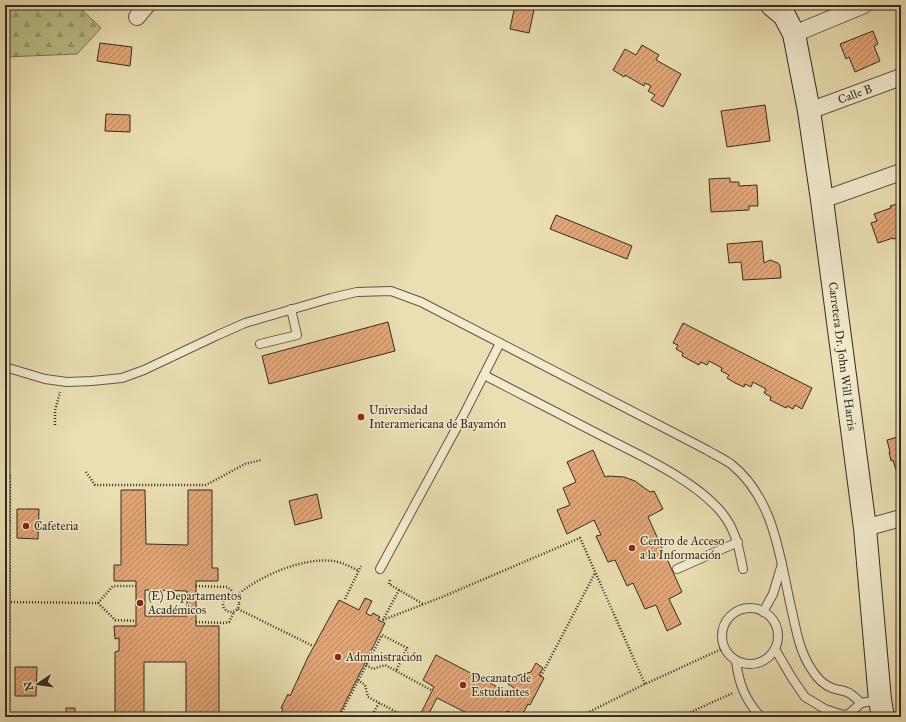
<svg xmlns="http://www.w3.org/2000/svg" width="906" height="722" viewBox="0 0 906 722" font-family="'IM FELL Great Primer',serif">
<defs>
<pattern id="forest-firs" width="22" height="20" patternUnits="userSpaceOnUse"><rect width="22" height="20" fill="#bcc088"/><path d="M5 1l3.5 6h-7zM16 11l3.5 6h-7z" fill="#9a9c6f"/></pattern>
<pattern id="building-hatch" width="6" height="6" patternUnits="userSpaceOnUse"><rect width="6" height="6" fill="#e1a779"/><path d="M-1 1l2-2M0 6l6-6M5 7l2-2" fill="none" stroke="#b78863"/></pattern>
</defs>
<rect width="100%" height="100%" fill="#eadfb2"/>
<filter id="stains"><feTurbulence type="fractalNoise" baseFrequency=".005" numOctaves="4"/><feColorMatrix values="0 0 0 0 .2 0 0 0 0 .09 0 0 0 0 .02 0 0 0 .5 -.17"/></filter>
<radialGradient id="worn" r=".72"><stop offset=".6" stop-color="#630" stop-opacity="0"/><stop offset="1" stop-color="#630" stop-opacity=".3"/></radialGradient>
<path fill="url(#forest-firs)" stroke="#787554" d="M5,5h72l24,23 -24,26 -72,3z"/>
<g fill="url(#building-hatch)" stroke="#342a21" fill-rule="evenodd">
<path d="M515,5h20l-6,28 -19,-4z"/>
<path d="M873,31l5,13 -4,2 6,15 -25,11 -6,-15 -3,2 -6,-15z"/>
<path d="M100,43l32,4 -2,19 -33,-5z"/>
<path d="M642,45l17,10 -3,5 25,14 -18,33 -12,-7 4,-5 -7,-4 3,-5 -6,-3 -1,3 -19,-11 -1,2 -11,-7 12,-21 11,6z"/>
<path d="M765,105l5,36 -43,6 -6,-36z"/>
<path d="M106,114l24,1v17l-25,-1z"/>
<path d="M730,178v4h9v4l18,-1 1,21h-9v4l-38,2 -2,-33z"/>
<path d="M901,203v34l-8,2v-1l-15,5 -7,-20 6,-2 -3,-7 17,-6 -1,-2z"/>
<path d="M556,215l76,31 -5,13 -77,-30z"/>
<path d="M762,241l2,22 6,-3 8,3 2,3 1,12 -38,2 -2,-18 -12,1 -2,-19z"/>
<path d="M388,322l7,29 -126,33 -7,-28z"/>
<path d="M683,323l129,65 -10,21 -7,-4 -2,4 -6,-3 -1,2 -16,-8 1,-3 -7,-4 2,-4 -13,-7 -2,5 -6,-3 -1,3 -9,-4 -8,-5 2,-3 -8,-4 1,-3 -13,-7 -2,4 -6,-3 -2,3 -17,-9 1,-3 -7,-4 2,-4 -5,-2z"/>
<path d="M901,436v32l-5,2 -3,-10 -2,1 -2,-9h1l-3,-12z"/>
<path d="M593,450l12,27 3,-1 16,1 11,4 15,11 4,-1 9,18 -15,8 34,75 -13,7 12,25 -14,7 -11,-26 -11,4 -12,-26 -6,3 -12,-26 -7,2 -12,-26 5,-1 -7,-15 -27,14 -10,-24 13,-5 -7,-17 13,-6 -9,-20z"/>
<path d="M121,490h24l1,54 42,1v-55h24v78h6v13h-22v45h23v91h-33v-55h-42v55h-29v-65l4,-1v-13l-4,1 -1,-13h22v-45h-22v-16h7zM145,590l42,1v25h-42z"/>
<path d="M317,494l5,24 -27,7 -6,-24z"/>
<path d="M17,509h22l-1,30 -21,-1z"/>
<path d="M365,598l7,3 -6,12 5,3 2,-3 7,4 -2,3 7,3 -47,94h-59l4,-8 -2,-1 7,-14 2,2 18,-39 31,-57 20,10z"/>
<path d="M436,655l75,39 3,-6 -6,-4 4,-7 19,-5 5,-9 7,5 -4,7 5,3 -14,27 -2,-1 -7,13 -14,-6 -3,6h-4l-5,-3 -2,3h-18l-38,-19 -10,19h-8l15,-30 -11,-7z"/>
<path d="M15,667h22l-1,29h-21z"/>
<path d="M66,708h9v9h-70v-4h61z"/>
</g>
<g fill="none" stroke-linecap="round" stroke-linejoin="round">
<g stroke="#625745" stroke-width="10">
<g id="lane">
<path d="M260,344l37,-9 -6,-26"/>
<path d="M5,367l40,12 22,3 25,-1 30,-3 22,-8 74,-35 27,-12 86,-25 26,-6 34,-1 30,11 286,148c8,5 17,9 24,14 46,37 49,99 62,152 4,19 8,38 19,54 5,8 12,15 20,18 5,2 10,2 15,4 5,2 10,7 14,11"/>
<path d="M484,375c41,21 81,42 122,63 37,19 90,43 116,75 14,17 17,36 21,56"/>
<path d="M380,569l83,-153 37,-73"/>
<path d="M677,569l61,-27"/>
<circle cx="750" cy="636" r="28"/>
<path d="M763,612l10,-18 9,-30"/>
<path d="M775,649l17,29 13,19 20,12 18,6 6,-1 12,-11 18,-3"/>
<path d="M736,661c3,23 9,39 25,56"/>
</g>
</g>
<g stroke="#625745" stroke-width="18">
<g id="street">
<path d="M137,17l10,-12"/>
<path d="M794,34l70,-29"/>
<path id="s1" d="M809,111l92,-34"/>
<path d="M822,200l79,-28"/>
<path d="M865,528l36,-10"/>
</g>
</g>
<g stroke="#342a21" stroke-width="24">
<g id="secondary">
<path id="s2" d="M772,5l12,10 10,19 15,77 13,89 43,328 15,172 3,17"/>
</g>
</g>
<g stroke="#342a21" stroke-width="2.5" stroke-dasharray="1 2" stroke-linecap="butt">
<path d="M55,425v-14l5,-19"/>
<path d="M86,472l9,13h111l39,-21 16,-4"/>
<path d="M390,580l-1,4 34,20"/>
<path d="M196,586l31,1 4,3 2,6"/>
<circle cx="231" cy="604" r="8"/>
<path d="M235,597c22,-20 67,-40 98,-36 9,1 18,6 26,10"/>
<path d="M345,599l16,-33"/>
<path d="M5,602l93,1 17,17 21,1"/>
<path d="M98,603l15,-17h23"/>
<path d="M238,609l75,37"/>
<path d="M383,620l59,-23 138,-59 65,146"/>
<path d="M383,620l16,-30"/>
<path d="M196,622l29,1 4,-1 5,-10"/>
<path d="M366,665l7,4 12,-4 48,26"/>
<path d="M541,676l54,-103"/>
<path d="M358,680l7,5 3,12 38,20"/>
<path d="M342,712l40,-77 25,13 -11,23"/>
<path d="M9,713l1,-240"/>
<path d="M371,717l8,-14"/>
<path d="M579,717l66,-33 79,-36"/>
<path d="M683,717l1,-2 49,-22"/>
</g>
<use href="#lane" stroke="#f1eacd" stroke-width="8"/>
<use href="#street" stroke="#f1eacd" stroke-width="16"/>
<use href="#secondary" stroke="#f1eacd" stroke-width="22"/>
</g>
<g fill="#8f2418" stroke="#f1eacd" stroke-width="1.5">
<circle cx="361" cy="417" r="4"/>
<circle cx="26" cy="526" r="4"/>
<circle cx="632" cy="548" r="4"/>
<circle cx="140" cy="603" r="4"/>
<circle cx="338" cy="657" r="4"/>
<circle cx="463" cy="685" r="4"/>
</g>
<g text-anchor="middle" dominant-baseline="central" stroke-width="3" stroke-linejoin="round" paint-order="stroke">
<g font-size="12" fill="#342a21" stroke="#f1eacd">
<text stroke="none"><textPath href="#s1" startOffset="49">Calle B</textPath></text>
<text stroke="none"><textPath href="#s2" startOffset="363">Carretera Dr. John Will Harris</textPath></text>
</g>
<g font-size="12" fill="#342a21" stroke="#f1eacd" text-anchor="start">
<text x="369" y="410">Universidad<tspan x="369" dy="14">Interamericana de Bayamón</tspan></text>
<text x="34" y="526">Cafeteria</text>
<text x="640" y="541">Centro de Acceso<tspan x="640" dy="14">a la Información</tspan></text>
<text x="148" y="596">(E) Departamentos<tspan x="148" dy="14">Académicos</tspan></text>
<text x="346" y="657">Administración</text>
<text x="471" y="678">Decanato de<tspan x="471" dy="14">Estudiantes</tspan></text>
</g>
</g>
<rect width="906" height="722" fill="none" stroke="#eadfb2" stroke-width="20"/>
<rect x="6" y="6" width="894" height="710" fill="none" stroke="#342a21" stroke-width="2"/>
<rect x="10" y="10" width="886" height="702" fill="none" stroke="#342a21"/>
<g transform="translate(38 684) rotate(257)" stroke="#f1eacd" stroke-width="3" paint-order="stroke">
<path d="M0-3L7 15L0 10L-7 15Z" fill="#342a21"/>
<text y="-6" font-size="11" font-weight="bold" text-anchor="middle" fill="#342a21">N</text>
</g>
<rect width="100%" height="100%" filter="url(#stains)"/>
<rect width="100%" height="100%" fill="url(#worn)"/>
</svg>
